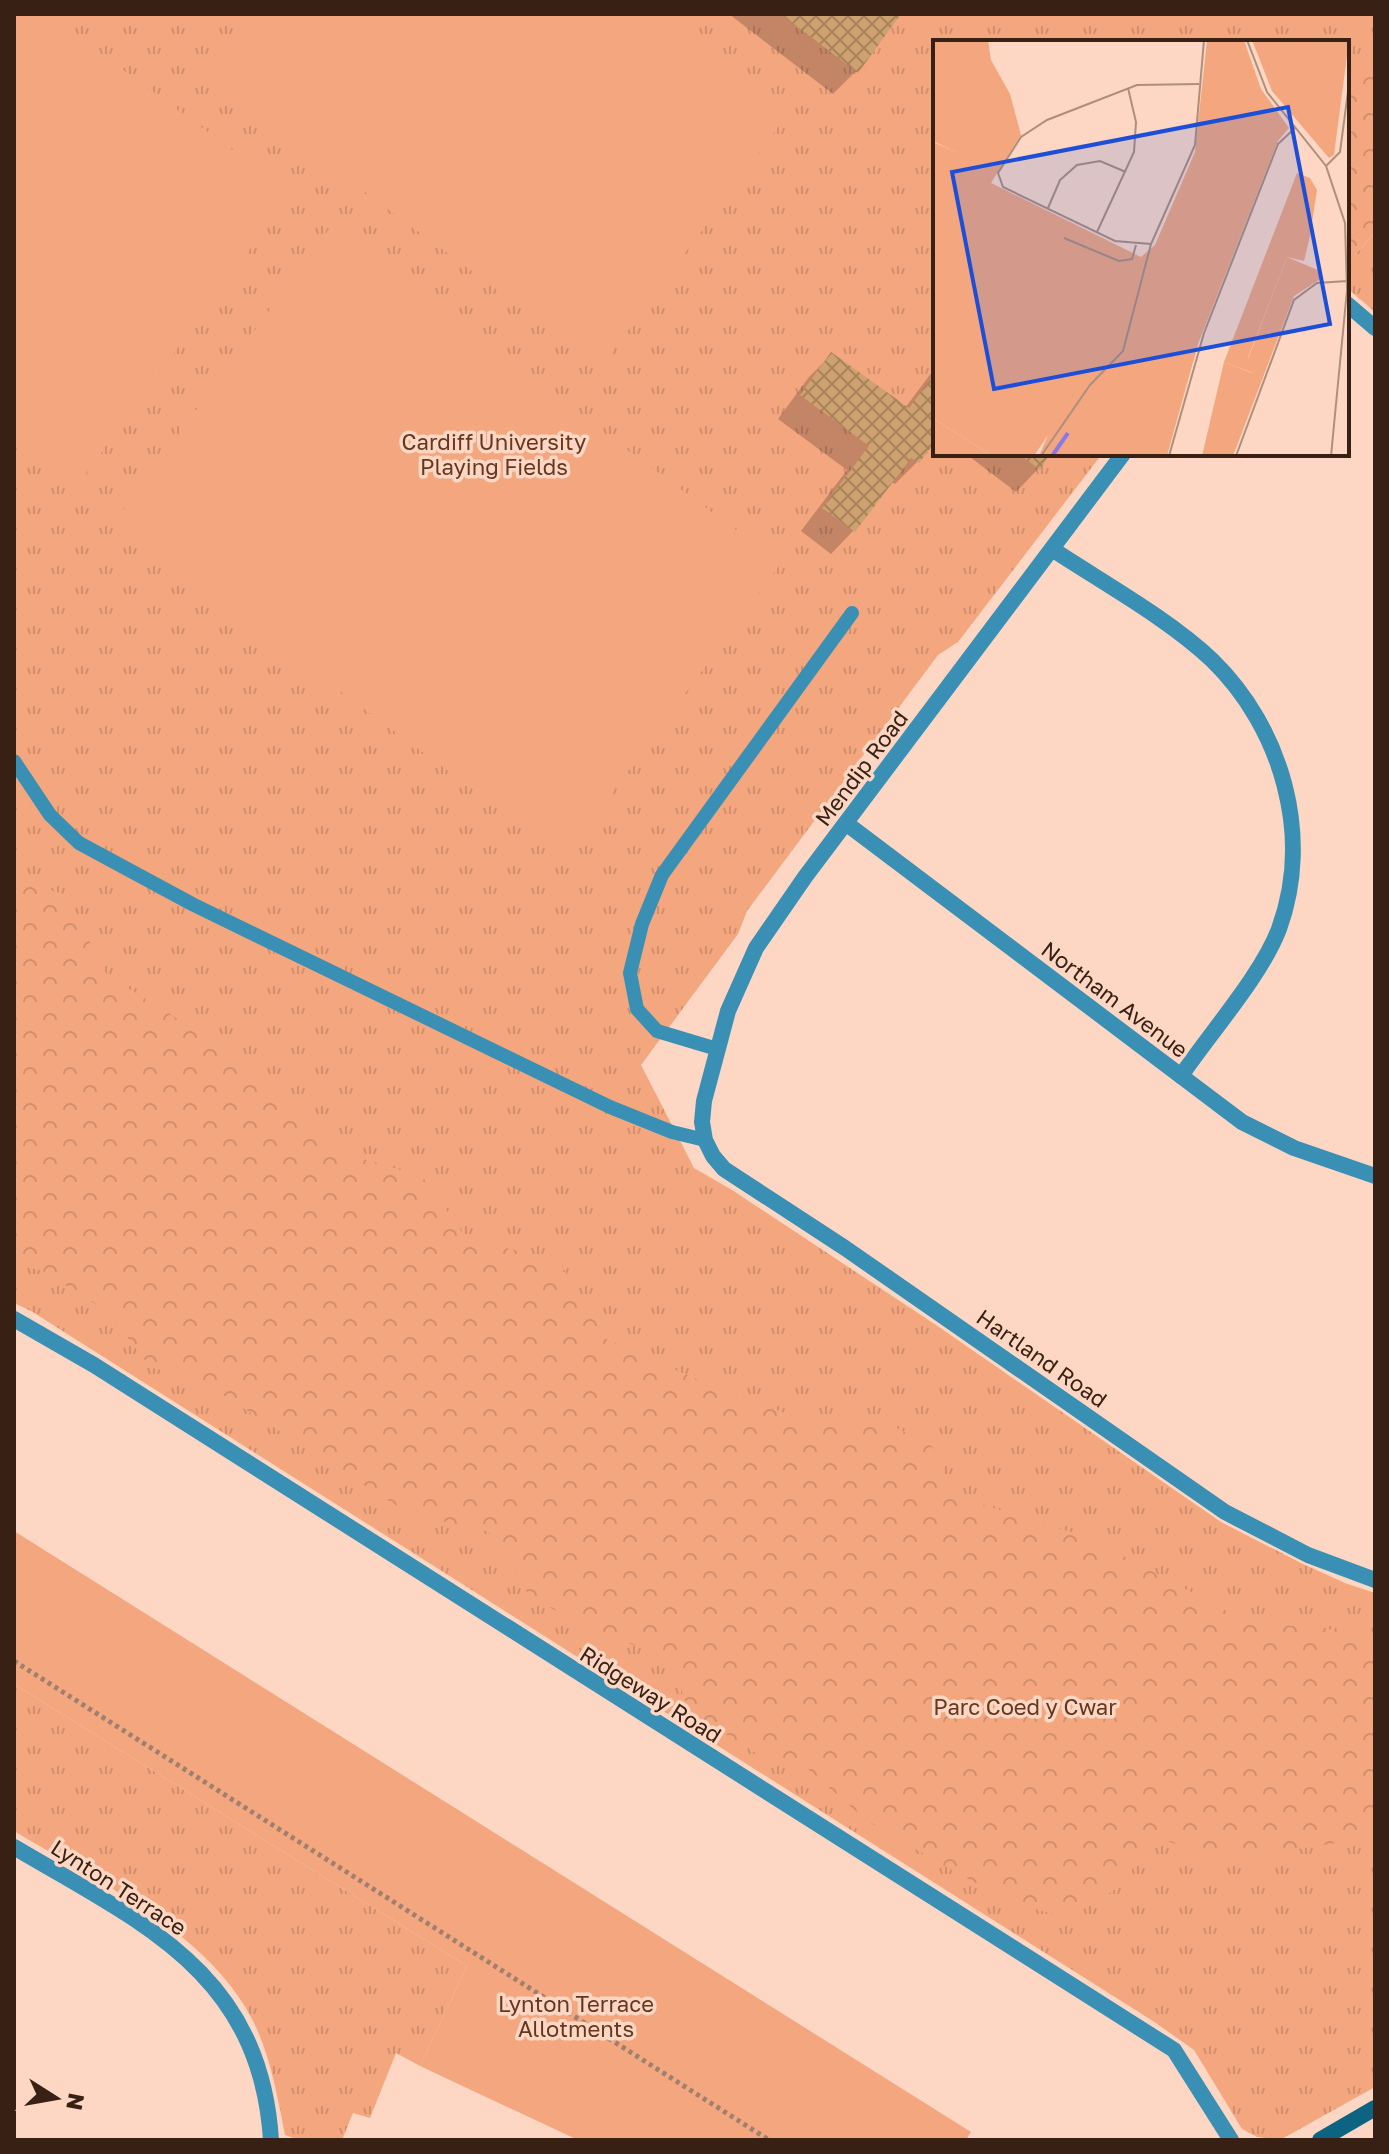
<svg xmlns="http://www.w3.org/2000/svg" width="1389" height="2154" viewBox="0 0 1389 2154" font-family="'Golos Text',sans-serif">
<defs>
<pattern id="grass-tufts" width="24" height="20" patternUnits="userSpaceOnUse" patternTransform="scale(2)"><rect width="24" height="20" fill="#f4a77f"/><path d="M3 7l-1-3M5 7V3M7 7l1-3M15 17l-1-3M17 17v-4M19 17l1-3" fill="none" stroke="#d28f6d"/></pattern>
<pattern id="forest-crowns" width="20" height="18" patternUnits="userSpaceOnUse" patternTransform="scale(2)"><rect width="20" height="18" fill="#f4a77f"/><path d="M2 6a3 3 0 1 1 6 0M12 15a3 3 0 1 1 6 0" fill="none" stroke="#d28f6d"/></pattern>
<pattern id="building-cross-hatch" width="8" height="8" patternUnits="userSpaceOnUse" patternTransform="scale(2)"><rect width="8" height="8" fill="#cea170"/><path d="M0 0l8 8M0 8l8-8" fill="none" stroke="#a8835b"/></pattern>
</defs>
<rect width="100%" height="100%" fill="#fdd7c3"/>
<g fill="url(#grass-tufts)">
<path d="M14,14h1361v76l-28,38v-86h-412v412h167l-144,188 -20,13 -191,256 -9,23 -97,131 53,103 38,22 207,137 282,195 80,41 44,20 30,10v494l-95,53 -23,-3 -15,-8 -48,-79 -38,-27 -1125,-712 -17,-8z"/>
<path d="M1375,232v80l-28,-24v-40l8,7z"/>
<path d="M14,1684l453,282 -47,100 -24,-13 -26,65 -17,-5 -11,27h-43l-14,-5c-9,-46 -17,-94 -43,-133 -48,-76 -152,-125 -228,-171z"/>
</g>
<g fill="url(#forest-crowns)">
<path d="M1375,55v177l-21,24 -7,-8v-157z"/>
<path d="M14,881l51,13 42,81 90,56 83,63 73,62 69,20 45,63 91,21 48,79 99,44 88,33 83,1 57,30 22,49 135,42 157,84 128,11v204l-110,17 -63,1 -44,-18 -42,52 -47,29 -54,-14 -65,-35 -83,-48 -60,-53 -45,-11 -73,-46 -19,-52 -83,-32 -57,-30 -41,-65 -81,-19 -215,-137 -42,-8 -43,-56 -65,-41 -29,-7z"/>
</g>
<g fill="#f4a77f">
<path d="M14,14h33l244,179 -215,294 -62,-45z"/>
<path d="M123,14h50l-18,24z"/>
<path d="M252,14h414l126,94 -191,259 -394,-292z"/>
<path d="M328,230l453,333 -216,294 -452,-333z"/>
<path d="M14,1531l957,601 -5,8h-388l-158,-74 47,-100 -453,-282z"/>
</g>
<g fill="#0003">
<path d="M729,14h169l-42,57 -23,23z"/>
<path d="M832,354l73,54 30,-40v71l-17,22 -23,23 -4,-2 -38,49 -22,23 -30,-23 46,-61 -69,-51 31,-42z"/>
<path d="M966,454h82l-10,15 -22,23z"/>
</g>
<g fill="url(#building-cross-hatch)">
<path d="M781,14h120l-43,59z"/>
<path d="M831,352l78,56 26,-35v69l-16,21 -8,-5 -56,74 -33,-24 47,-62 -69,-51z"/>
<path d="M1019,454h31l-10,16z"/>
</g>
<g fill="none" stroke-linecap="round" stroke-linejoin="round">
<path stroke="#9f806f" stroke-width="5" stroke-dasharray="4 4" stroke-linecap="butt" d="M14,1661l755,479"/>
<g stroke="#3990b4" stroke-width="14">
<path d="M14,761l36,54 29,28 115,62 416,202 62,25 33,8"/>
<path d="M717,1049l-60,-18 -20,-22 -7,-36 12,-49 20,-49 190,-262"/>
</g>
<g stroke="#3990b4" stroke-width="16">
<path d="M1347,304l28,24"/>
<path d="M1123,454l-318,423 -49,71 -28,63 -24,90 -2,21 3,18 8,16 11,13 121,79 380,264 83,43 67,25"/>
<path d="M1052,549c50,33 117,70 160,111 70,68 101,176 67,269 -18,47 -69,104 -98,147"/>
<path d="M847,824l395,298 52,26 81,28"/>
<path d="M14,1319l80,46 1080,685 57,90"/>
<path d="M14,1847c128,76 246,125 257,293"/>
</g>
<path stroke="#0c6482" stroke-width="16" d="M1320,2140l55,-32"/>
</g>
<g text-anchor="middle" dominant-baseline="central" stroke-width="7" stroke-linejoin="round" paint-order="stroke">
<g font-size="22" fill="#65371e" stroke="#fdd7c3">
<text x="494" y="441">Cardiff University<tspan x="494" dy="25">Playing Fields</tspan></text>
<text x="1025" y="1706">Parc Coed y Cwar</text>
<text x="576" y="2003">Lynton Terrace<tspan x="576" dy="25">Allotments</tspan></text>
</g>
<g font-size="22" fill="#382114" stroke="#fdd7c3">
<text transform="translate(861 768) rotate(-53)">Mendip Road</text>
<text transform="translate(1115 999) rotate(37)">Northam Avenue</text>
<text transform="translate(1042 1358) rotate(35)">Hartland Road</text>
<text transform="translate(651 1694) rotate(32)">Ridgeway Road</text>
<text transform="translate(119 1887) rotate(33)">Lynton Terrace</text>
</g>
</g>
<g transform="translate(933 40)">
<rect width="416" height="416" fill="#fdd7c3"/>
<path d="M0,0h55l3,20 19,34 11,41 -30,48 150,74 14,-12 40,-93 12,-112h37l17,49 28,39 -11,13 -80,203 -31,112h-128l9,-21 -14,21h-42l-59,-38v-262l59,14 -59,-29zM319,0h97l-15,115 -5,3 -57,-67zM354,217l33,14 -1,9 -25,16 -61,160h-31l22,-94 28,11 -4,-14z" fill="#f4a77f"/>
<path d="M297,54l16,58 15,12 -1,9 -20,57 -7,4 -6,24 -9,8 -35,117 -26,37 2,35 -106,1 47,-67 43,-46 30,-64 1,-15 11,-10 4,-45 9,-15 11,-49 -5,-34zM0,102l32,14 28,14 -10,14 -50,-25z" fill="#f4a77f"/>
<path d="M364,133l13,5 7,12 -7,46 -6,25 -17,-4 -39,101 8,4 -3,11 -29,-11zM125,210l53,25 -39,81 -52,-25zM54,222l46,22 -34,70 -46,-21zM0,293l62,31 -24,48 -38,-19zM82,298l53,25 -39,80 -52,-24zM0,378l59,38h-59z" fill="#f4a77f"/>
<path fill="none" stroke="#8b7ae6" stroke-width="4" d="M119,416l16,-23"/>
<path fill="none" stroke="#ae8e7d" stroke-width="2" d="M314,0l20,52 59,74 19,57 2,67 -16,166M393,126l14,-14 9,-68M115,168l12,-28 17,-15 23,-4 26,11M164,192l37,-80 2,-30 -8,-34M131,198l55,23 13,-2 4,-14M218,204l-36,-3 -112,-54 -5,-14 23,-36 26,-17 90,-35 62,-1M108,416l49,-71 33,-34 28,-107 44,-99 9,-105M236,416l35,-123 74,-189 18,-17M303,416l58,-156 23,-17 30,-2"/>
<path fill="#1d4ed8" fill-opacity="0.15" stroke="#1d4ed8" stroke-width="4" d="M355,67l42,217 -336,65 -42,-217z"/>
<rect width="416" height="416" fill="none" stroke="#382114" stroke-width="4"/>
</g>
<rect width="1389" height="2154" fill="none" stroke="#382114" stroke-width="32"/>
<g transform="translate(56 2098) rotate(101)" stroke="#fdd7c3" stroke-width="6" paint-order="stroke">
<path d="M0-6L14 30L0 20L-14 30Z" fill="#382114"/>
<text y="-12" font-size="22" font-weight="bold" text-anchor="middle" fill="#382114">N</text>
</g>
</svg>
